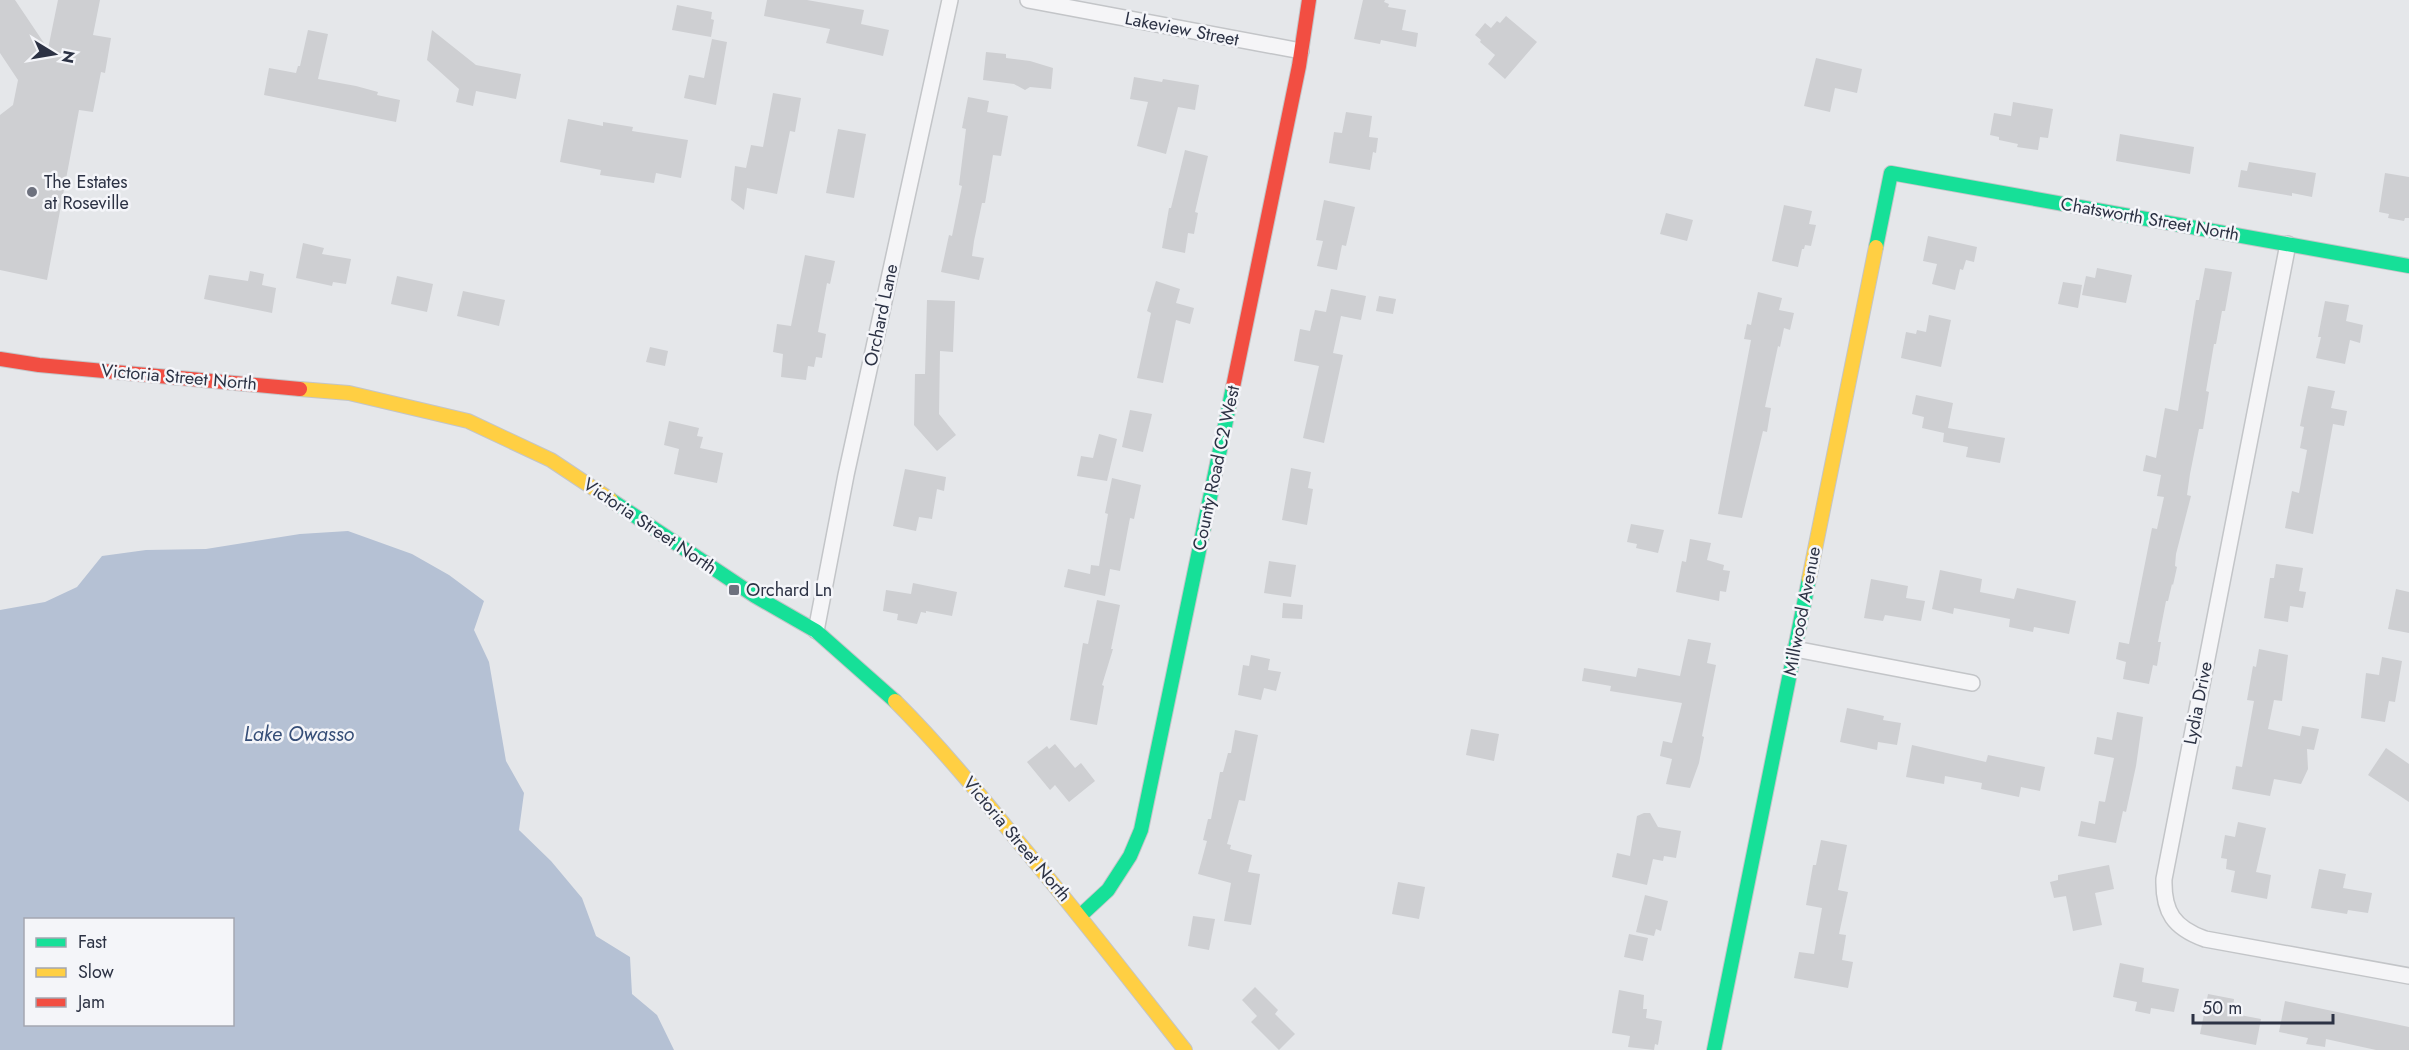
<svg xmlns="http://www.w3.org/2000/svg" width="2409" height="1050" viewBox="0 0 2409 1050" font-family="Jost,sans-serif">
<rect width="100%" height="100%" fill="#e5e7ea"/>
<path fill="#b5c1d4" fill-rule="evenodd" d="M348,531l64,23 37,21 35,26 -10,29 15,32 17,99 18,32 -5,37 32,31 31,37 14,38 34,21 2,37 25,21 17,35h-674v-440l45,-8 32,-15 25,-31 44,-6 60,-1 94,-15zM26,920h206v104h-206z"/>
<g fill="#cecfd2">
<path d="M0,0h15l33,49 10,-49h42l-7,35 18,3 -6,35 -4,-1 -8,40 -14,-2 -32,170 -47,-10v-155l13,-10 5,-25 -18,-27z"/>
<path d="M767,0h40l57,10 -3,14 28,6 -6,26 -57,-13 4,-14 -66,-13z"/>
<path d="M1363,0h22l-1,2 5,2 -1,3 18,3 -4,20 16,3 -2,14 -35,-7 -1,4 -26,-5z"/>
<path d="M677,5l35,7 -1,7 3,1 -3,17 -39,-7z"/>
<path d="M1506,16l31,26 -32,37 -17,-15 7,-9 -15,-13 1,-2 -6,-5 10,-12 6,5 6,-7 3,2z"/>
<path d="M308,30l20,4 -10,45 38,7 22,6 -1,3 23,5 -4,22 -132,-27 5,-27 27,5 2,-7h2z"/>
<path d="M432,30l44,35 45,9 -5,25 -40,-8 -3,15 -17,-4 3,-13 -32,-29z"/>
<path d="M712,39l15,3 -11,63 -32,-7 5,-23 15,3z"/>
<path d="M986,52l20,2v4l24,3 23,7 -2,21 -21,-2 -5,3 -11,-6 -31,-4z"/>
<path d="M1816,58l46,11 -5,24 -22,-5 -5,24 -26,-6z"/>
<path d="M1134,77l28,5 1,-3 36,6 -4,25 -17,-3 -12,47 -29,-8 11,-44 -18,-3z"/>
<path d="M773,93l28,5 -6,34 -5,-1 -13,63 -30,-6 -3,22 -13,-10 4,-34 11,2 5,-23 12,2z"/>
<path d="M968,97l21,4 -2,11 21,4 -7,40 -8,-1 -8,48h-3l-8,38 -2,15 12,2 -5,22 -38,-8 8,-37 3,1 10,-50 -3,-1 7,-56 -4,-1z"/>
<path d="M2013,102l40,7 -5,29 -8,-1 -2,13 -21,-3 1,-3 -19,-4v-3l-9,-2 4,-22 17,3z"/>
<path d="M1346,112l26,4 -3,21 9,1 -2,15 -3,-1 -3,18 -41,-7 5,-31 8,1z"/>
<path d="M568,119l35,7v-4l30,5 -1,4 56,9 -7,38 -25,-5 -2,10 -54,-8 1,-5 -41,-8z"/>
<path d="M838,129l28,5 -12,64 -28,-5z"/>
<path d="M2120,134l74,13 -4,27 -74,-13z"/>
<path d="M1185,150l23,6 -13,56 3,1 -4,21 -6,-1 -3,20 -23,-5 7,-40h2z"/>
<path d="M2249,162l67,11 -4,24 -20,-4v3l-54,-9 3,-17 6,1z"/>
<path d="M2385,173l24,4v41h-4l-1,3 -16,-3 1,-4 -10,-2z"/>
<path d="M1324,200l31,7 -9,39 -4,-1 -5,25 -20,-4 6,-25 -7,-1z"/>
<path d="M1784,205l28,6 -3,13 7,1 -5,21 -6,-1 -1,4h-2l-4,18 -26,-6z"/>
<path d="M1666,213l27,7 -6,21 -27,-7z"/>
<path d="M1928,236l49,11 -3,15 -8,-2 -3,10 -3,-1 -5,21 -23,-6 5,-20 -14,-3z"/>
<path d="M303,243l21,5 -2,6 29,5 -5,25 -13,-2 -1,4 -36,-8z"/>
<path d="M805,255l30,6 -5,23 -3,-1 -9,49 8,2 -4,24 -6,-1 -2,10 -6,-1 -2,14 -25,-3 2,-23 -10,-2 4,-28 14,2z"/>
<path d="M2097,268l35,7 -6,28 -44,-8 4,-19 9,2z"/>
<path d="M2205,268l27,4 -7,39h-3l-6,33h-2l-8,47 3,1 -6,37h-4l-9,45 -3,21 4,1 -15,58 -1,12 2,1 -4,18 -1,-1 -4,17h-2l-8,41h3l-4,24 -4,-1 -4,19 -26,-5 3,-17 -10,-3 3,-17 10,2 23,-116 5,1 7,-32 -7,-1 4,-21 -18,-4 3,-16 10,3 9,-50 13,3 18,-111h3z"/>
<path d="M250,271l14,3 -2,11 14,3 -4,25 -68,-14 5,-24 39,6z"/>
<path d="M397,276l36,8 -6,28 -36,-8z"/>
<path d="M1156,281l24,8 -4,14 18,5 -4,16 -14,-4 -13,63 -26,-5 14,-65 -4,-2z"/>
<path d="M2063,282l19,3 -4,23 -20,-4z"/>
<path d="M1331,289l35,7 -5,24 -20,-4 -8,37 10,2 -19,88 -21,-5 16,-72 -25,-5 6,-32 10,2 5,-21 11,2z"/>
<path d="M463,291l42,9 -6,26 -42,-10z"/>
<path d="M1758,292l24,6 -3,12 15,3 -4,17 -6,-2 -4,19 -2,-1 -13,61 6,1 -4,24 -4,-1 -21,87 -24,-4 33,-174 -7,-1 3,-15 4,1z"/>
<path d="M1379,296l17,3 -3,15 -17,-3z"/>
<path d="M927,300l28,1 -2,51 -13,-1 -1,63 17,21 -19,16 -23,-26 1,-51h10z"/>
<path d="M2325,301l24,4 -3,16 17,4 -3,18 -10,-3 -5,24 -29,-6 5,-21h-3z"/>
<path d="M1929,315l22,5 -10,47 -40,-9 5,-26 10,2 1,-4 9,2z"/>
<path d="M650,347l18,4 -3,15 -19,-4z"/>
<path d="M2308,386l27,5 -4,17 16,3 -3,15 -11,-2 -20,110 -28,-6 7,-37 7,2 8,-43 -7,-2 4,-21 -4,-1z"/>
<path d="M1916,395l37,8 -5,25 57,10 -5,25 -34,-6 2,-10 -25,-5 1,-9 -22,-5 2,-11 -12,-3z"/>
<path d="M1130,410l22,4 -9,38 -21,-5z"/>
<path d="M669,421l30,7 -2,8 6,1 -3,11 23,5 -6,30 -43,-9 5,-25 -15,-4z"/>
<path d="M1099,434l18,5 -10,42 -30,-5 4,-20 12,2z"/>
<path d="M1291,468l20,4 -3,16 5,1 -6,36 -25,-5z"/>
<path d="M905,469l41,8 -2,14 -7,-2 -5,30 -13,-2 -3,14 -23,-5z"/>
<path d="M1112,478l29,7 -7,34 -4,-1 -10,53 -10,-2 -5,27 -41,-9 4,-18 22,5 1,-9 8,1 9,-52 -3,-1z"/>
<path d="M1631,524l33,6 -6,23 -22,-5 1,-4 -10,-2z"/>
<path d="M1690,539l21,4 -4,17 17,5 -1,5 7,1 -4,21 -6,-1 -1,10 -43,-9 6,-31 4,1z"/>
<path d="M1269,561l27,4 -5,32 -27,-4z"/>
<path d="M2276,564l27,4 -4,23 7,1 -3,16 -13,-2 -2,16 -24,-4 6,-40h4z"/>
<path d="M1940,570l42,9 -2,13 34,7 3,-11 59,13 -7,33 -35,-7 -1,5 -24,-5 1,-8 -56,-11 -1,6 -21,-5z"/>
<path d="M1871,579l37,7 -2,12 19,3 -4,20 -36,-6 -2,6 -19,-3z"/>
<path d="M913,583l44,9 -5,24 -26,-5v2l-5,-1 -4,12 -20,-4 1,-6 -15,-3 3,-21 25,4z"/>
<path d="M2396,589l13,3v41l-21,-4z"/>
<path d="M1097,600l23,5 -9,44h2l-11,36 2,1 -7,39 -27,-5 13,-77 5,1z"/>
<path d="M1283,603l20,2 -1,14 -20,-1z"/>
<path d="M1688,639l23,4 -4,20 9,2 -14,71 2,1 -5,26 -9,25 -24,-4 6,-25 -12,-3 3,-15 9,2 10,-40 -72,-12 1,-5 -29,-5 2,-13 52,9 2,-9 42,8z"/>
<path d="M2259,649l29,6 -6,46 -8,-1 -6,29 32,7 2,-10 17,3 -5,21 -7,-1 1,20 -7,15 -27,-5 -4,17 -38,-7 4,-23 6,1 12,-66 -7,-1 6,-34 3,1z"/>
<path d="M1251,655l19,4 -2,11 13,2 -5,19 -12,-3 -3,12 -23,-5 5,-30 6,1z"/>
<path d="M2382,657l20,4 -7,41 -6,-1 -4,21 -24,-4 5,-45 13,2z"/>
<path d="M1847,708l37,8 -1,4 18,3 -4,22 -19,-3 -1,8 -37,-8z"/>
<path d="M2117,712l26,5 -7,49 -10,46 -3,-1 -7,32 -38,-7 3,-15 14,3 4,-23 6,1 9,-44 -20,-4 3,-17 15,3z"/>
<path d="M1471,729l28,5 -5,27 -28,-6z"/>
<path d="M1235,730l23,5 -13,66 -6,-1 -12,44 4,1 -1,4 22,6 -4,17 12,2 -9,51 -27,-4 7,-38 -33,-9 9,-33 -4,-1 5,-21h3l9,-47h3l5,-19h3z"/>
<path d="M1055,744l20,24 6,-5 14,18 -26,21 -14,-17 -5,5 -23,-28 20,-16 2,3z"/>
<path d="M1912,745l74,17 2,-7 57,12 -5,24 -19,-4 -2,10 -38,-8 1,-6 -37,-7 -1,8 -38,-7z"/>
<path d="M2386,748l23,16v38l-41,-27z"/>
<path d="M1644,813h6l8,14 23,4 -5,27 -12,-2 -1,5 -10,-2 -6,26 -35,-8 5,-24 13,3 7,-40z"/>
<path d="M2238,822l28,6 -10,44 15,3 -4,24 -36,-7 4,-21 -9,-2 1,-10 -6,-1 4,-23 10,2z"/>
<path d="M1821,840l26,5 -9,45 10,2 -9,42 7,1 -4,25 11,2 -5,26 -54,-10 5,-26 15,2 8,-46 -16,-3 7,-40h3z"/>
<path d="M2109,865l5,24 -19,4 7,32 -29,6 -7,-35 -12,2 -4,-16 8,-2v-5z"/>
<path d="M2319,869l27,5 -3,14 29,5 -4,20 -20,-3 -1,4 -36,-6z"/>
<path d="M1398,882l27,5 -6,32 -27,-5z"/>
<path d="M1645,895l23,6 -7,30 -5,-2 -2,7 -18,-4z"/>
<path d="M1193,916l22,3 -6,31 -21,-4z"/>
<path d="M1629,934l19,4 -5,23 -19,-4z"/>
<path d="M2120,963l24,5 -2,14 37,7 -5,23 -23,-4 -1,6 -15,-3 2,-9 -24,-5z"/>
<path d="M1255,987l23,23 -3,4 20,20 -16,16 -28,-28 6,-6 -15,-16z"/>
<path d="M1619,990l25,5 -1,14h4l-1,9 16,3 -4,24 -3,-1 -1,6 -26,-3 2,-11 -18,-3z"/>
<path d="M2208,994l26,5 -1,10 7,2v4l21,4 -5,26 -56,-11z"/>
<path d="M2285,1001l124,26v23h-33l-50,-11 -1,8 -19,-3 2,-6 -29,-6z"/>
</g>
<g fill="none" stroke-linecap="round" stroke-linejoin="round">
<g stroke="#c3c5c8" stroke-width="18">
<g id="street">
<path d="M1028,0l273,51"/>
<path d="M2288,244l-124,635c-1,33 10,49 41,60l204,37"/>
<path d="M816,631l30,-156 104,-475"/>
<path d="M1795,649l177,34"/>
</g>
</g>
<g stroke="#c3c5c8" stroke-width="16">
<g id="fast">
<path d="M1876,247l15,-74 518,93"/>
<path d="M611,500l144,96 61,35 79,70"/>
<path d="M1080,916l28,-26 22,-34 11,-26 92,-443"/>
<path d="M1714,1050l95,-471"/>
</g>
</g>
<g stroke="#c3c5c8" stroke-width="16">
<g id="slow">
<path d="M300,389l49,4 119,28 83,39 60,40"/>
<path d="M1809,579l67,-332"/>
<path d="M895,701c44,44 82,90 121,138 58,69 113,140 169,211"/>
</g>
</g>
<g stroke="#c3c5c8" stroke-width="16">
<g id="jam">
<path d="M0,359l39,6 261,24"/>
<path d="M1233,387l66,-321 10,-66"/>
</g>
</g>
<use href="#street" stroke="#f5f5f7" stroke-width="15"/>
<use href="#fast" stroke="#16e098" stroke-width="14"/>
<use href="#slow" stroke="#ffcf43" stroke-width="14"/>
<use href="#jam" stroke="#f24e42" stroke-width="14"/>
</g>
<g fill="#6d717e" stroke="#f4f5f9" stroke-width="2">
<circle cx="32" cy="192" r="6"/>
<rect x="728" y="584" width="12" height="12" rx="3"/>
</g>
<g text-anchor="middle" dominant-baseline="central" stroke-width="5" stroke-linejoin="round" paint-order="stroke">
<g font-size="18" fill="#2c3244" stroke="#f4f5f9">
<text transform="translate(1182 29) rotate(11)">Lakeview Street</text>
<text transform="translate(2150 219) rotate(10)">Chatsworth Street North</text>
<text transform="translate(881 315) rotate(-78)">Orchard Lane</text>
<text transform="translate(179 377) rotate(5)">Victoria Street North</text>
<text transform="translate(1216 468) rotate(-78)">County Road C2 West</text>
<text transform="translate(650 526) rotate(34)">Victoria Street North</text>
<text transform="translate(1802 611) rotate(-79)">Millwood Avenue</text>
<text transform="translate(2198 703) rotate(-79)">Lydia Drive</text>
<text transform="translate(1017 839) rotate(50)">Victoria Street North</text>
</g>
<g font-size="18" fill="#2c3244" stroke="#f4f5f9" text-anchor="start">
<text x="44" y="182">The Estates<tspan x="44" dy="21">at Roseville</tspan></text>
<text x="746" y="590">Orchard Ln</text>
</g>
<g font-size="20" font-style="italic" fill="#364e77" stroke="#f4f5f9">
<text x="299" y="734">Lake Owasso</text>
</g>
</g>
<rect x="24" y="918" width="210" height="108" fill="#f4f5f9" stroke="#a4a7b1" stroke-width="1.5"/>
<rect x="36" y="938" width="30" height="9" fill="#16e098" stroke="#a4a7b1" stroke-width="1.5"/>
<text x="78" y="948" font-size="18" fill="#2c3244">Fast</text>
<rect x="36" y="968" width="30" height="9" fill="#ffcf43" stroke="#a4a7b1" stroke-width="1.5"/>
<text x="78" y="978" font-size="18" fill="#2c3244">Slow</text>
<rect x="36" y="998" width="30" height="9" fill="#f24e42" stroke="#a4a7b1" stroke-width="1.5"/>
<text x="78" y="1008" font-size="18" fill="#2c3244">Jam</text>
<g transform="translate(54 54) rotate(101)" stroke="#f4f5f9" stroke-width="4.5" paint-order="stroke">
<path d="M0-4.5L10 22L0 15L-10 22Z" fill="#2c3244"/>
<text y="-9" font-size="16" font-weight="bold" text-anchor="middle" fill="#2c3244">N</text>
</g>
<path d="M2193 1014v9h140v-9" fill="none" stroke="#2c3244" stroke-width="3"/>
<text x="2202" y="1014" font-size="18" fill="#2c3244" stroke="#f4f5f9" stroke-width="4.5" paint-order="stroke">50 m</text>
</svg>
